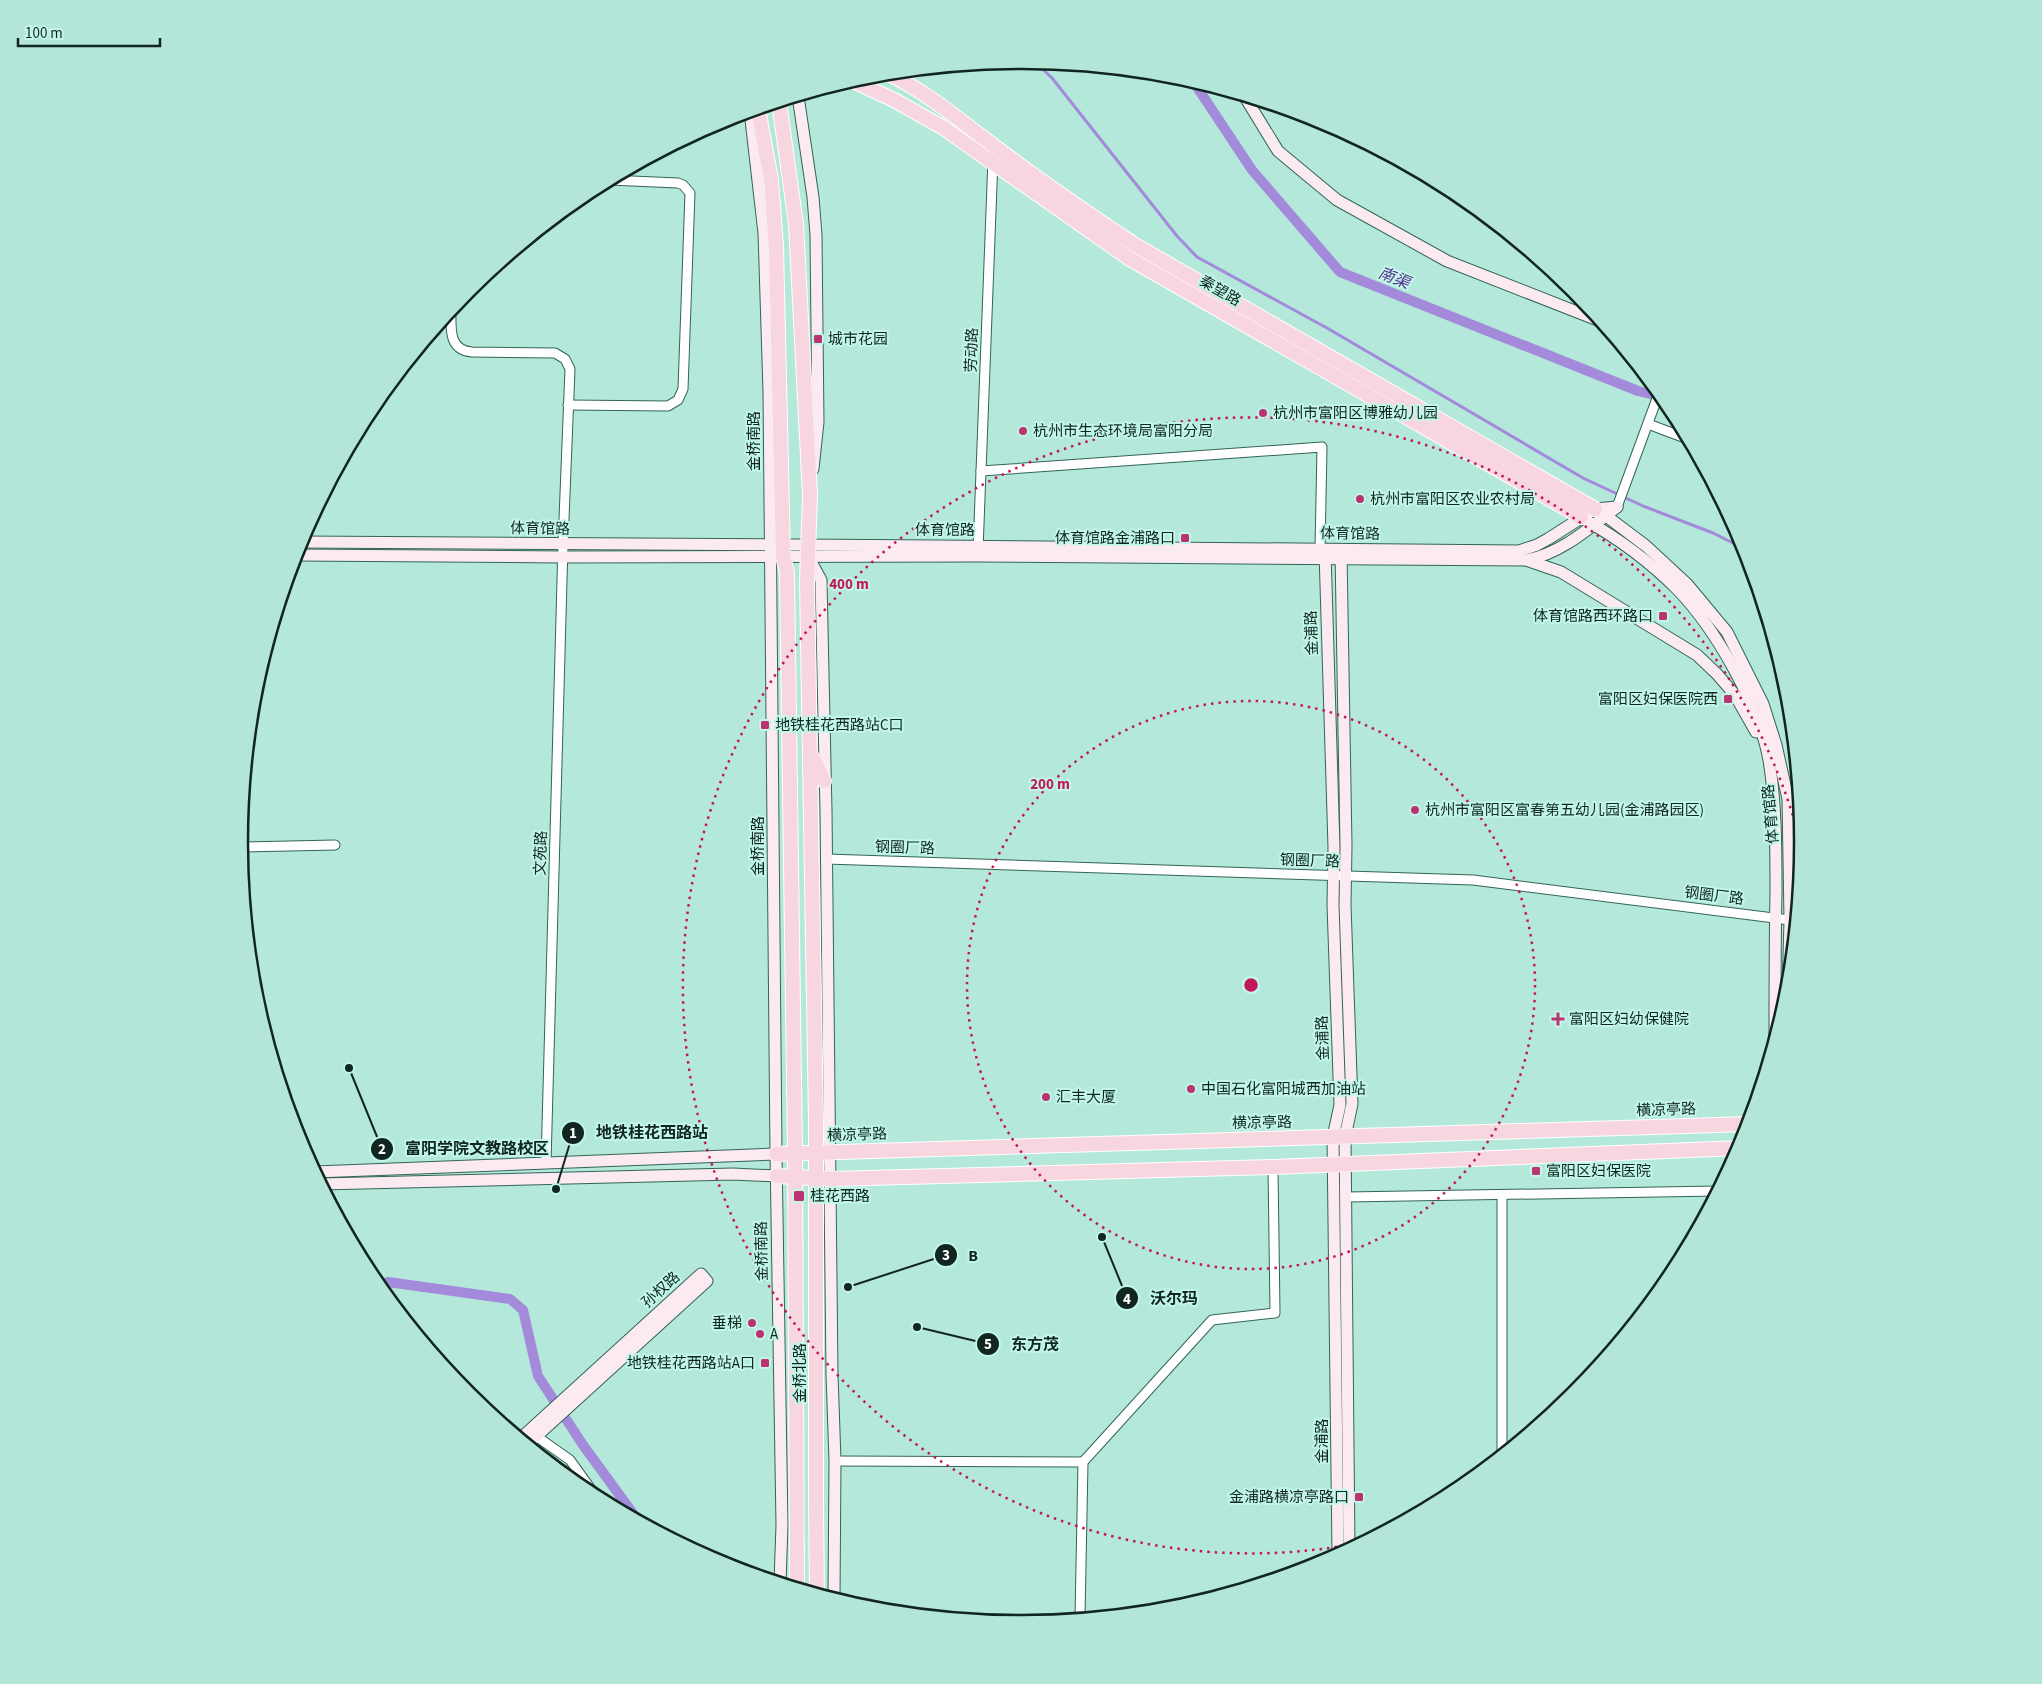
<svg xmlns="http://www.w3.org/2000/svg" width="2042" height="1684" viewBox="0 0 2042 1684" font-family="'Source Sans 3','Noto Sans SC',sans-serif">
<rect width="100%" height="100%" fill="#b4e8db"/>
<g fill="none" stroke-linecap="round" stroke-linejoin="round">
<path stroke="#a38adb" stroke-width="3" d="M1034,61l18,17 125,158 20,21 130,71 256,150 60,28 70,27 32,16"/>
<g stroke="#a38adb" stroke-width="10">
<path d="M1193,81l59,89 88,102 298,119 25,6"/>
<path d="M379,1286l9,-4 122,17 13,11 15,66 45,69 54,74"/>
</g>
<g stroke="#336459" stroke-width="11">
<g id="street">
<path d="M451,309c0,19 -3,41 21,43l83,1 10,6 5,10 -7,175 -17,619"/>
<path d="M568,405l100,1 10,-6 5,-11 7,-196 -7,-8 -5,-2 -69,-3"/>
<path d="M1648,424l40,15"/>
<path d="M981,471l341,-24 -2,101"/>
<path d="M1617,507l42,-114"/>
<path d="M978,550l15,-391"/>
<path d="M239,847l96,-2"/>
<path d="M826,859l647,21 317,40"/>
<path d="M1347,1197l370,-6"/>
<path d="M536,1436l34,24 28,39"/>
<path d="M1502,1454v-259"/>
<path d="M835,1461l248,1"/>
<path d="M1080,1618l3,-156 129,-142 63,-7 -2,-146"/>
</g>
</g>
<g stroke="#336459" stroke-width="13">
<g id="secondary">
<path d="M798,96l15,101 3,38 2,187 -5,47"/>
<path d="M1245,97l33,54 59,49 110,61 153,60"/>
<path d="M750,111l14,122 5,158 7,763 6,371 -2,57"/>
<path d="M1601,512l45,34 41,38 40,48 36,72 13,41 12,54 2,121 -2,74"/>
<path d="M1587,521c32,18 64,42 90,68 39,40 82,116 92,171 7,44 7,87 7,132 -1,49 -1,98 -1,147"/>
<path d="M299,542c407,4 813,3 1220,9l18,-6 11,-6 47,-30 22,-2"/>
<path d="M1325,552l9,295 -1,58 7,200 -7,32 5,418"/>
<path d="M1341,552l5,294 -1,59 7,199 -7,33 4,412"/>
<path d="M295,555l268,2 415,-1 549,4c35,-7 62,-32 90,-53"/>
<path d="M808,556l13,24 5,231 6,563 3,87 -1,137"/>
<path d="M1529,561l32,11 136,83 20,19 18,21 21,37"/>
<path d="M315,1172l461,-18"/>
<path d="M321,1184l412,-10 44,2"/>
<path d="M521,1438l180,-164 6,7 -179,163"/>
</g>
</g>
<g stroke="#fff" stroke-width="16">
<g id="primary">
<path d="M887,73c40,19 72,47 107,73 46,35 93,67 141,99l460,264"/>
<path d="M851,80l43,20 48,27 188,132 451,258"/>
<path d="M779,102l17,122 14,271 -3,85 9,540v385l1,89"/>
<path d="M758,109l13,71 5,66 7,310 4,17 8,580 2,434"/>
<path d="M812,757l12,24"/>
<path d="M776,1154l973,-30"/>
<path d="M777,1176l53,3 443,-12 467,-19"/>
</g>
</g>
<use href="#street" stroke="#fff" stroke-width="9"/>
<use href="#secondary" stroke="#fbebf0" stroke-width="11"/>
<use href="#primary" stroke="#f7d6e0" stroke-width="14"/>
</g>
<g fill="none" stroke="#c2185b" stroke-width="2.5" stroke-dasharray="2.5 5">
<circle cx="1251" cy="985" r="284"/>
<path d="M1359 1543A568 568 0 1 1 1802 848"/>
</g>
<g fill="#bc3371" stroke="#c1f6e8" stroke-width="2">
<rect x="813" y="334" width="10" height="10" rx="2.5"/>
<circle cx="1263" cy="413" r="5"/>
<circle cx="1023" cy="431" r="5"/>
<circle cx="1360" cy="499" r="5"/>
<rect x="1180" y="533" width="10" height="10" rx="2.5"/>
<rect x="1658" y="611" width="10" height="10" rx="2.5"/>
<rect x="1723" y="694" width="10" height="10" rx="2.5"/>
<rect x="760" y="720" width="10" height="10" rx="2.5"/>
<circle cx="1415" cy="810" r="5"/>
<path d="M1555.5 1011.5h5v5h5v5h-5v5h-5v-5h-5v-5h5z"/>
<circle cx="1191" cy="1089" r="5"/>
<circle cx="1046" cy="1097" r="5"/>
<rect x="1531" y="1166" width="10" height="10" rx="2.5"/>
<rect x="793" y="1190" width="12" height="12" rx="2.5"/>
<circle cx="752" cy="1323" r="5"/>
<circle cx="760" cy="1334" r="5"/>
<rect x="760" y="1358" width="10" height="10" rx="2.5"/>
<rect x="1354" y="1492" width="10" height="10" rx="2.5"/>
</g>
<g text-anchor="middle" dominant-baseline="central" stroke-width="4" stroke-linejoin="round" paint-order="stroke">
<g font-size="15" fill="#112621" stroke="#c1f6e8">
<text transform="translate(1220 291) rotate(30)">秦望路</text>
<text transform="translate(972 350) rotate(-88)">劳动路</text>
<text transform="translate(754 441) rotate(-90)">金桥南路</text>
<text transform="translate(540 529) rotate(1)">体育馆路</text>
<text x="945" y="530">体育馆路</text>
<text transform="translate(1350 534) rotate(1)">体育馆路</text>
<text transform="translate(1312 633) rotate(-92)">金浦路</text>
<text transform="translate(1771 814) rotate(-95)">体育馆路</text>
<text transform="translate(758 846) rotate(-90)">金桥南路</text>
<text transform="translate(905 848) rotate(2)">钢圈厂路</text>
<text transform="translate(541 853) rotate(-88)">文苑路</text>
<text transform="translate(1310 861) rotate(2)">钢圈厂路</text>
<text transform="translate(1714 896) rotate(7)">钢圈厂路</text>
<text transform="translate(1323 1038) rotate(-92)">金浦路</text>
<text transform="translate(1666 1110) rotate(-2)">横凉亭路</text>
<text transform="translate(1262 1123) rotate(-1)">横凉亭路</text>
<text transform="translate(857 1135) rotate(-2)">横凉亭路</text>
<text transform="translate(762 1251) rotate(-91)">金桥南路</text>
<text transform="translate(661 1290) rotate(-42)">孙权路</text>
<text transform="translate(800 1373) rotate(-90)">金桥北路</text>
<text transform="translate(1322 1441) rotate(-90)">金浦路</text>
</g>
<g font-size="15" fill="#112621" stroke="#c1f6e8" text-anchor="start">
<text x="828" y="339">城市花园</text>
<text x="1273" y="413">杭州市富阳区博雅幼儿园</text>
<text x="1033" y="431">杭州市生态环境局富阳分局</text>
<text x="1370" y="499">杭州市富阳区农业农村局</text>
<text x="1175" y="538" text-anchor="end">体育馆路金浦路口</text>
<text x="1653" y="616" text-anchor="end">体育馆路西环路口</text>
<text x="1718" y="699" text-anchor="end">富阳区妇保医院西</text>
<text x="775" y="725">地铁桂花西路站C口</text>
<text x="1425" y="810">杭州市富阳区富春第五幼儿园(金浦路园区)</text>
<text x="1569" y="1019">富阳区妇幼保健院</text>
<text x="1201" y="1089">中国石化富阳城西加油站</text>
<text x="1056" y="1097">汇丰大厦</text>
<text x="1546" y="1171">富阳区妇保医院</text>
<text x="810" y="1196">桂花西路</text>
<text x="742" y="1323" text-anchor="end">垂梯</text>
<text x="770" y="1334">A</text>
<text x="755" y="1363" text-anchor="end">地铁桂花西路站A口</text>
<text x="1349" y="1497" text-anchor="end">金浦路横凉亭路口</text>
</g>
<g font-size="16" font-style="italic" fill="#563190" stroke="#c1f6e8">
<text transform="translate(1394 278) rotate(22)">南渠</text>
</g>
</g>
<path d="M0 0H2042V1684H0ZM248 842a773 773 0 1 1 1546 0a773 773 0 1 1-1546 0Z" fill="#b3e5d8" fill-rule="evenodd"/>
<path fill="none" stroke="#112621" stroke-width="2.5" d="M248 842a773 773 0 1 1 1546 0a773 773 0 1 1-1546 0Z"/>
<circle cx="1251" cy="985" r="8" fill="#c2185b" stroke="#c1f6e8" stroke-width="2.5"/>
<g font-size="15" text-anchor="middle" font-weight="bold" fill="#c2185b" stroke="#c1f6e8" stroke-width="4" stroke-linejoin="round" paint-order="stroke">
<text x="849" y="589">400 m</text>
<text x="1050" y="789">200 m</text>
</g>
<path fill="none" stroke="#112621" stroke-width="2" d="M556 1189L573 1133M349 1068L382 1149M848 1287L946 1255M1102 1237L1127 1298M917 1327L988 1344"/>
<g fill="#112621" stroke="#c1f6e8" stroke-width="2">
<circle cx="556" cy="1189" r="5"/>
<circle cx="349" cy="1068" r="5"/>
<circle cx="848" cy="1287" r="5"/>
<circle cx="1102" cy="1237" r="5"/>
<circle cx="917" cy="1327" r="5"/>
<circle cx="573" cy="1133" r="12"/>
<circle cx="382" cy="1149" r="12"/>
<circle cx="946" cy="1255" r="12"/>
<circle cx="1127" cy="1298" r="12"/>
<circle cx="988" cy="1344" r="12"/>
</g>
<g font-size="15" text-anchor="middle" font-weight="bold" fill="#fff">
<text x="573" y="1138">1</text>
<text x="382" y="1154">2</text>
<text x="946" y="1260">3</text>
<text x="1127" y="1304">4</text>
<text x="988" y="1349">5</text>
</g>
<g font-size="16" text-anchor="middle" font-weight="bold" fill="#112621" stroke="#c1f6e8" stroke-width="4" stroke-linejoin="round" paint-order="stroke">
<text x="652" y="1138">地铁桂花西路站</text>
<text x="477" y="1154">富阳学院文教路校区</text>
<text x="973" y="1261">B</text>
<text x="1174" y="1304">沃尔玛</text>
<text x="1035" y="1350">东方茂</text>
</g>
<path d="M18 38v8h142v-8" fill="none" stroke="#112621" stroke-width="2.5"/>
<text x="25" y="38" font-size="15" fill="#112621" stroke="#c1f6e8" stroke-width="4" paint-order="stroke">100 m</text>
</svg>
